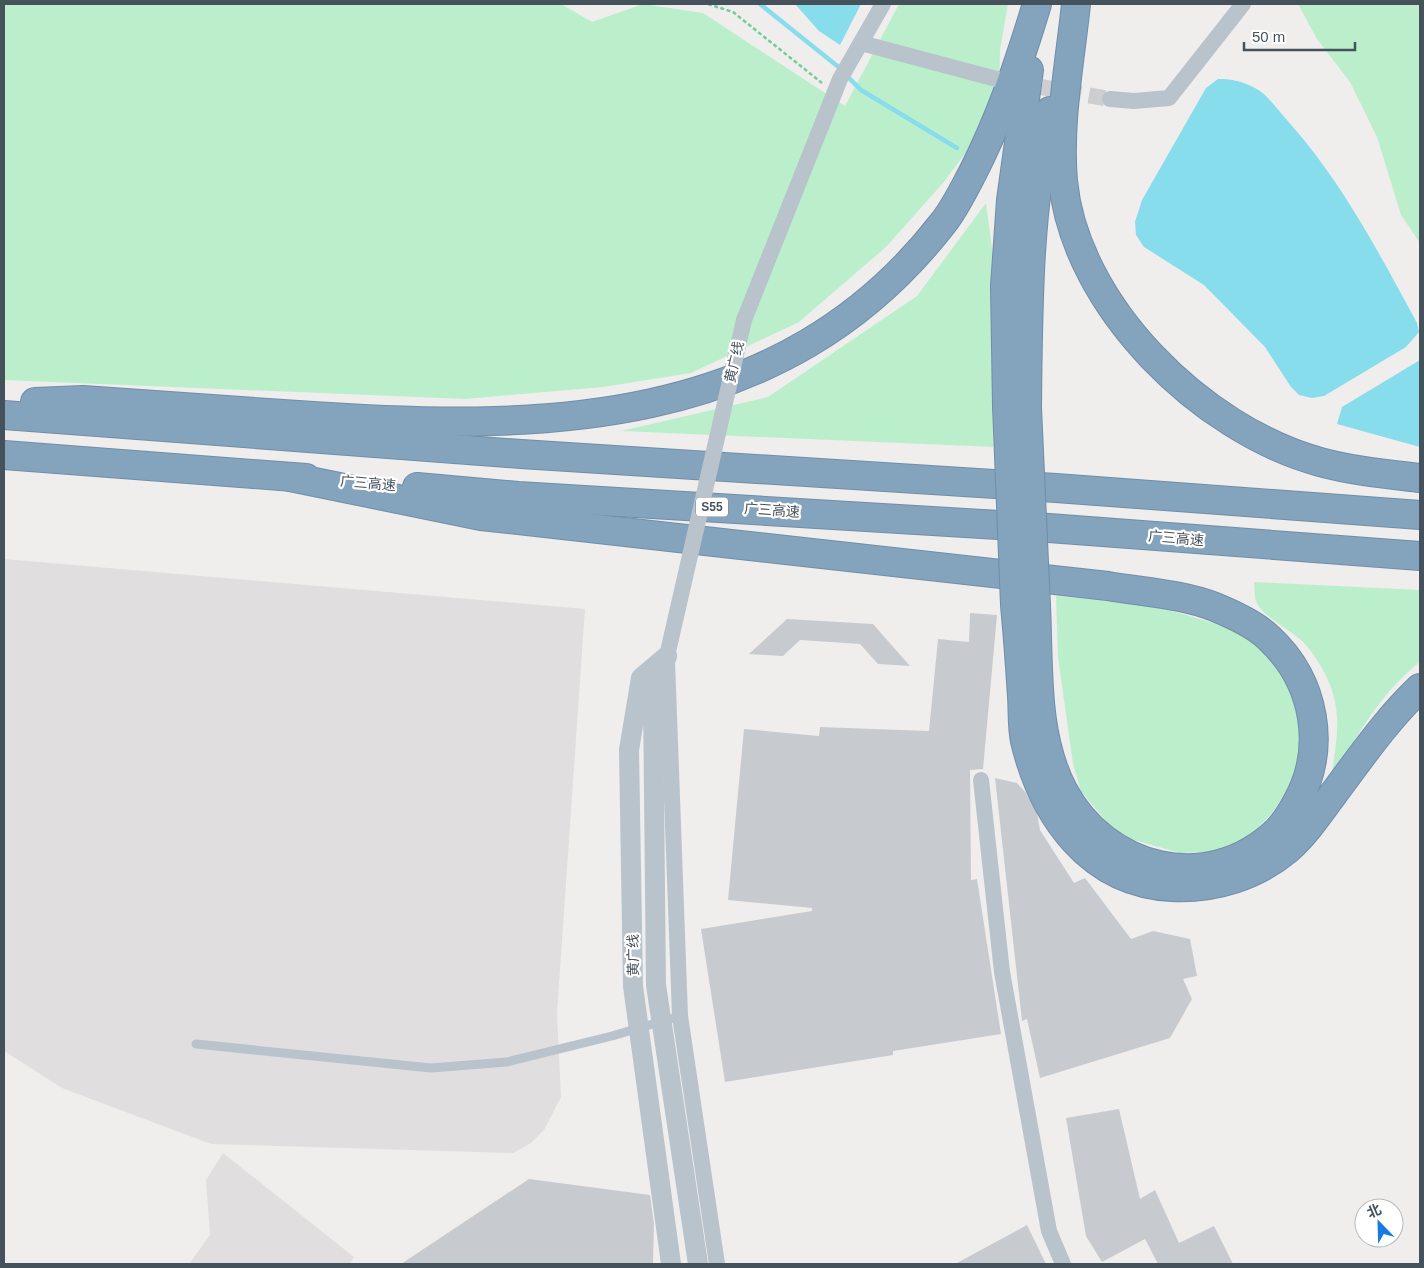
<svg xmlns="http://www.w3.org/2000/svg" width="1424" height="1268" viewBox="0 0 1424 1268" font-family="Helvetica,'Noto Sans SC',sans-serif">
<rect width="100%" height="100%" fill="#f0eded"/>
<g fill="#e1dee0">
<path d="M4,559l581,50 -28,404 4,84 -17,33 -13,13 -18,10 -302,-9 -149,-56 -58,-37z"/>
<path d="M223,1153l131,104 -4,7h-161l21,-29 -4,-55z"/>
</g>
<g fill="#bbefcc">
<path d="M4,4h557l31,18 51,-18 60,9 142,93 54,-102h109l-8,46 -1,43 -11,30 -45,60 -57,64 -87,75 -108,51 -88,14 -138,12 -461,-19z"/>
<path d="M1298,4h122v239l-19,-28 -24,-78 -27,-55 -33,-43z"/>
<path d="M986,203l6,45 1,199 -372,-16 147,-34 149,-101z"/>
<path d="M1254,582l166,8v72c-38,29 -66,77 -89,120 3,-31 11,-57 2,-88 -5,-18 -18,-40 -31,-53 -11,-10 -41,-26 -46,-40 -2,-6 -1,-14 -2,-19z"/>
<path d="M1056,596l92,8 90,26 14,8 33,38 10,21 6,37v35l-29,44 -18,19 -28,19 -46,2 -60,-17 -15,-16 -24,-29 -8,-27 -15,-107z"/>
</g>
<g fill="#87ddec">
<path d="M795,4h66l-21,41 -21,-14z"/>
<path d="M1218,79c15,-1 34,5 46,15 8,8 15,17 23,26 54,60 92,133 130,203l2,9 -13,15 -82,49 -12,2 -13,-3 -8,-8 -26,-40 -61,-62 -60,-38 -8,-12 -1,-13 7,-22 64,-112z"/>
<path d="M1420,360v87l-83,-23 5,-17z"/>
</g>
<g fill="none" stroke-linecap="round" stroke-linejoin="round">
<g stroke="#87ddec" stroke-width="4.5">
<path d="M760,4l81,65"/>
<path d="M846,75l15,15 96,58"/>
</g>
</g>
<g fill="#c7cbd0">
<path d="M970,613l27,2 -14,154 -13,1 1,110 6,-1 24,155 -108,17v4l-168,27 -24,-153 111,-18v-3l-84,-8 16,-171 75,7 1,-9 109,4 9,-92 31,3z"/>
<path d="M787,619l86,5 37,42 -32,-2 -18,-20 -60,-4 -17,16 -34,-2z"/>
<path d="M995,778l22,5 9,10 11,20 3,17 34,53 11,-5 46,61 22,-8 37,8 7,37 -14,3 9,20 -22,39 -130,40 -13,-59 -5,2z"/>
<path d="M1119,1109l21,90 15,-9 24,53 35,-17 19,38h-75l-13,-25 -43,23 -16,-26 -20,-118z"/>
<path d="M529,1179l121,16 4,29 -1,40h-252z"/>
<path d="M1027,1225l19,39h-91z"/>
</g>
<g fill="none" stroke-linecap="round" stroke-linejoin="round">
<path stroke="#ceced0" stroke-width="16" stroke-dasharray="16 8" stroke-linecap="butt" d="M1018,83l92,16"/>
<g stroke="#708ea9" stroke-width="30">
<g id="motorway">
<path d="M1076,4c-6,58 -18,118 -13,177 12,125 139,249 257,281 33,9 66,12 100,16"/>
<path d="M35,402l48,-2c72,5 143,10 215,15 240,17 484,16 645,-192 12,-15 21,-34 30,-51 28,-55 46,-109 64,-168"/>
<path d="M1007,406l-2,-120 6,-86 18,-130"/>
<path d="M1027,408c1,-99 1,-199 23,-297"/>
<path d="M4,415l517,39 535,34 364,27"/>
<path d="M4,455l302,23"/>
<path d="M290,477l191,39 627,70c35,6 74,8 107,21 17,7 40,17 54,31 46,43 59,110 27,166 -5,9 -12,20 -19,27 -69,66 -172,39 -214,-41 -29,-55 -24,-123 -27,-184"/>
<path d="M417,487l101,9 531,32 371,28"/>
<path d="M1015,605c3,31 5,61 7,91 1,15 0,31 3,45 18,75 65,142 147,146 42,2 84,-11 116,-38 18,-16 32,-37 46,-56 27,-36 53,-74 86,-105"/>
</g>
</g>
<path stroke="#73cd9b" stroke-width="2.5" stroke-dasharray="4 2.5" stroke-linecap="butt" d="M708,4l25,8 89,71"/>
<path stroke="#b9c3cb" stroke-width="9" d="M196,1044l235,24 76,-6 105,-26 68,-20"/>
<g stroke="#b9c3cb" stroke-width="16">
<path d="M861,43l143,38"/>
<path d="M1110,99l24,2 35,-3 74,-94"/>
<path d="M744,320l96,-241 43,-75"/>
<path d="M667,661l13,355 37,248"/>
<path d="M981,780l21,192 47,259 14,33"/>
</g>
<path stroke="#b9c3cb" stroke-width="20" d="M671,1264l-38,-278 -4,-236 12,-72 26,-22 -14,39 3,290 42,279"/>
<use href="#motorway" stroke="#84a3bd" stroke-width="28"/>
<g stroke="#708ea9" stroke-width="30" stroke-linecap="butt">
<g id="motorway-bridge">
<path d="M1007,406l8,199"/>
<path d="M1027,408l9,198"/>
</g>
</g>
<path stroke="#b9c3cb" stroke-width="16" d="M667,656l77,-336"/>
<use href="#motorway-bridge" stroke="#84a3bd" stroke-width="28"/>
</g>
<g text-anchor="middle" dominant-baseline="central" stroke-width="4.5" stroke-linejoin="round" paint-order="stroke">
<rect fill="#fff" stroke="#7e868c" stroke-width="1" x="696" y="497.5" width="32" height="19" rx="4"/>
<g font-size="12" font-weight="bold" fill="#46525b">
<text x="712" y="507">S55</text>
</g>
<g font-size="14" fill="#46525b" stroke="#fff">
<text transform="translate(734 362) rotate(-77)">黄广线</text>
<text transform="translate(368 483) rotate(5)">广三高速</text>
<text transform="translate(772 510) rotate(4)">广三高速</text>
<text transform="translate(1176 538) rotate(5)">广三高速</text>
<text transform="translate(633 955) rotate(-91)">黄广线</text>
</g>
</g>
<rect width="1424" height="1268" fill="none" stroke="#46525b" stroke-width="10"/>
<g transform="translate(1379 1223) rotate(337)"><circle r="24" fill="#ffffff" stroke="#b5babd"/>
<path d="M0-4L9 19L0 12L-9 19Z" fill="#187be0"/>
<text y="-8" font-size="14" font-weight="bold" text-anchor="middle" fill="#46525b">北</text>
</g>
<path d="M1244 42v8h111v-8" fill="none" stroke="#46525b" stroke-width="2.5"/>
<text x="1252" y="42" font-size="15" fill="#46525b" stroke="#ffffff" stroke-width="4" paint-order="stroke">50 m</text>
</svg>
